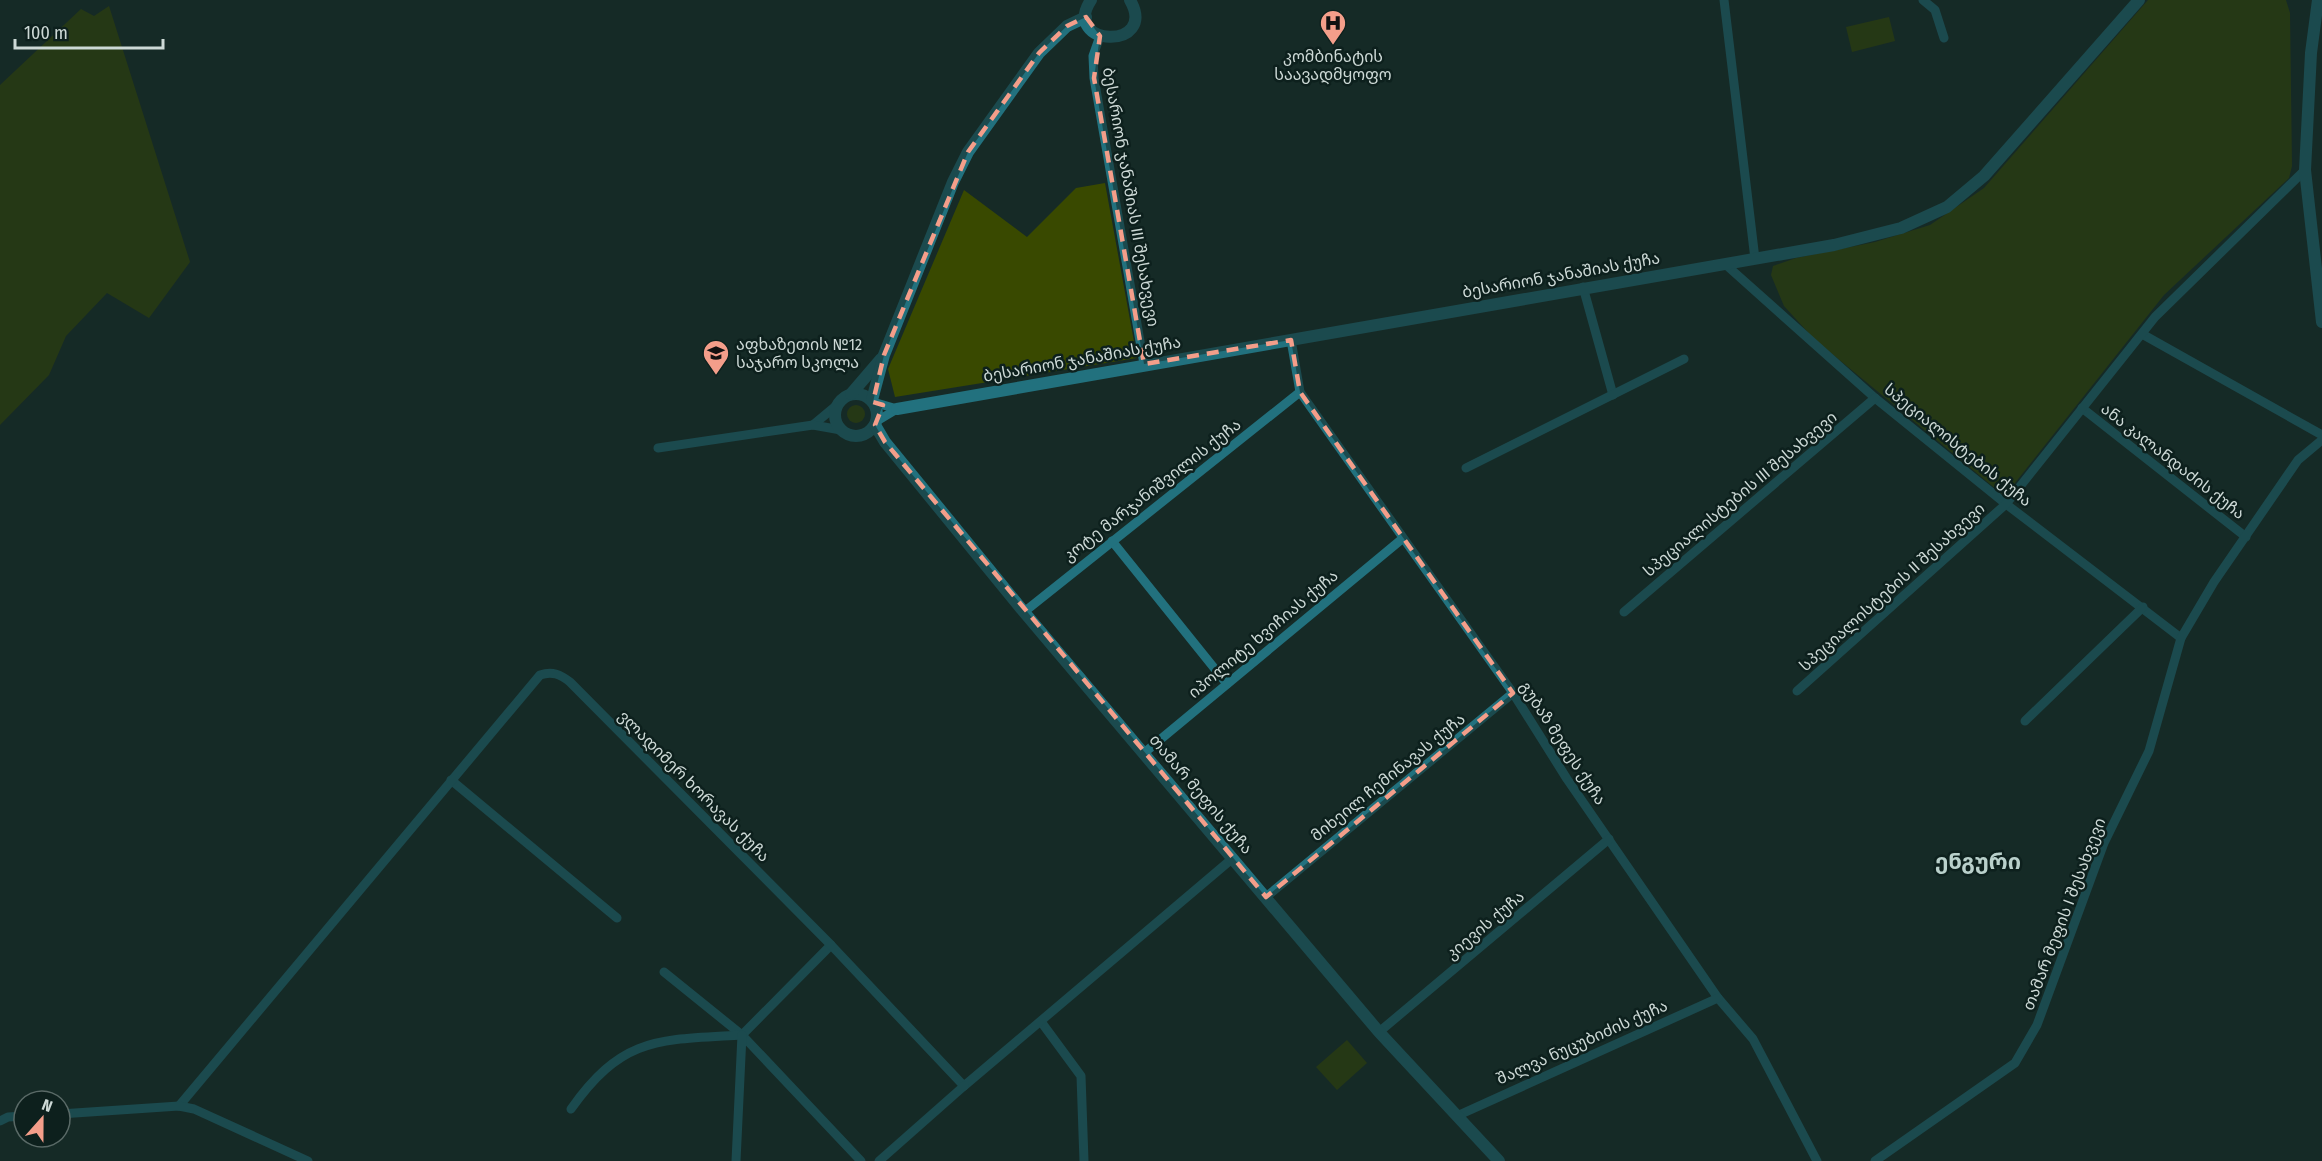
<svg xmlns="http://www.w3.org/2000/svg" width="2322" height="1161" viewBox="0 0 2322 1161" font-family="'Fira Sans Condensed','Noto Sans Georgian',sans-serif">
<rect width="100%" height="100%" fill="#162a26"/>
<g fill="#394900">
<path d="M2148,0h138l4,13 2,153 -3,12 -125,117 -157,198 -5,1 -188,-155 -30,-33 -13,-31 2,-9 23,-8 79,-16 55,-17 54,-37z"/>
<path d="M109,6l81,256 -41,56 -42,-25 -41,43 -17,39 -49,50v-340l81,-76 13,7z"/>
<path d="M1889,17l6,24 -43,11 -6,-25z"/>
<path d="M1105,183l32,175 -242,39 -7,-28 76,-179 63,47 49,-49z"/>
<circle cx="856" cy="414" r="9"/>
<path d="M1347,1040l20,23 -30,27 -21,-23z"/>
</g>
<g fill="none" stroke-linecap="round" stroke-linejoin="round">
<g stroke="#22717e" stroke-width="9">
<path d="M1724,0l31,259"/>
<path d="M1923,0l12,10 9,28"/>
<path d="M1100,36l-7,20 1,22 50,286"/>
<path d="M1725,264l150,134 131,106 175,134"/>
<path d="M1583,287l30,108"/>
<path d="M2142,334l180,101"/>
<path d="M1291,340l9,52 213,301 54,86 151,219 35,41 64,122"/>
<path d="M873,402l24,7"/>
<path d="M2082,408l164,129"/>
<path d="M877,421l20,-12"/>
<path d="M813,425l24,-20"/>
<path d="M658,448l155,-23 28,5"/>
<path d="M1466,468l218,-109"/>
<path d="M1112,541l115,143"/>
<path d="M1024,612l276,-220"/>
<path d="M1624,612l251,-214"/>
<path d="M1797,691l209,-187 149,-187 150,-147"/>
<path d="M2025,721l118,-114"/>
<path d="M1144,753l258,-214"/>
<path d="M451,780l166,138"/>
<path d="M1266,897l247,-204"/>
<path d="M664,972l78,63 119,126"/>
<path d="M1042,1023l39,53 3,85"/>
<path d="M1379,1032l230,-193"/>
<path d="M742,1035l89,-90"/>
<path d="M179,1106l361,-431c12,-4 20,-1 30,7l261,263 133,141 269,-228"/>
<path d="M571,1109c52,-73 87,-69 171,-74"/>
<path d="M60,1114l119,-8 15,3 114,52"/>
<path d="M1459,1115l259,-117"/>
<path d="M0,1121l8,-4 16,-1"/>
<path d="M736,1161l6,-126"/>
<path d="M879,1161l85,-75"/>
<path d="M1875,1161l140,-98 22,-38 67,-182 45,-92 32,-113 33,-56 84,-122 24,-20"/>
</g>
<g stroke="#22717e" stroke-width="12">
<path d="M1091,0c-31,47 68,51 39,0"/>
<path d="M2318,0l-7,53 -6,117 17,152"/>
<circle cx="856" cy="415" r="21"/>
<path d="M851,394l30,-35"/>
<path d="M872,400l12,-45 69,-173 15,-30 71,-99 28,-27 19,-9"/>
<path d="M897,409l937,-164 67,-17 46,-21 37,-31 155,-176"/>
<path d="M875,425l10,17 139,170 355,420 120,129"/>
</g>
</g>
<path d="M0 0H2322V1161H0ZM1086,17l14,19 -6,42 50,286 147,-24 9,52 213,301 -247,204 -381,-455 -10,-17 8,-20 -10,-3 11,-47 84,-203 71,-99 28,-27z" fill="#162a26" fill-opacity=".55" fill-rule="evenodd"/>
<path fill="none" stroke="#f49e8a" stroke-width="4.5" stroke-dasharray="12 8" stroke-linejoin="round" d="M1086,17l14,19 -6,42 50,286 147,-24 9,52 213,301 -247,204 -381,-455 -10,-17 8,-20 -10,-3 11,-47 84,-203 71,-99 28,-27z"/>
<defs>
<g id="hospital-pin" transform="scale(1.35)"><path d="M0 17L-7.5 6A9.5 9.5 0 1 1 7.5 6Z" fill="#f49e8a" stroke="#0d201d"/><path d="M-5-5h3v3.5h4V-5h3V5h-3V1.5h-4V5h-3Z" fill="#111"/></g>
<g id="school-pin" transform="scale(1.35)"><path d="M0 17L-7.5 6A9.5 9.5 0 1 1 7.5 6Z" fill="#f49e8a" stroke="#0d201d"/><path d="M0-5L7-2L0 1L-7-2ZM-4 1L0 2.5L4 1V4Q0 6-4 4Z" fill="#111"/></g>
</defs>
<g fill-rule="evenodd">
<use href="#hospital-pin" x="1333" y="23"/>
<use href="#school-pin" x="716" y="353"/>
</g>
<g text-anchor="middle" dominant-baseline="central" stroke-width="5" stroke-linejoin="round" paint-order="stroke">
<g font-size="16" fill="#cdd9d6" stroke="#0d201d">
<text x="1333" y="56">კომბინატის<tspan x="1333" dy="18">საავადმყოფო</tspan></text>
<text x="736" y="344" text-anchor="start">აფხაზეთის №12<tspan x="736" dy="18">საჯარო სკოლა</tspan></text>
</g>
<g font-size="16" fill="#cdd9d6" stroke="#0d201d">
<text transform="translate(1131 197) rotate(80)">ბესარიონ ჯანაშიას III შესახვევი</text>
<text transform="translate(1561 275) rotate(-10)">ბესარიონ ჯანაშიას ქუჩა</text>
<text transform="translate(1082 359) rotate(-10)">ბესარიონ ჯანაშიას ქუჩა</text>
<text transform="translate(1958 445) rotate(39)">სპეციალისტების ქუჩა</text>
<text transform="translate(2173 461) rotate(38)">ანა კალანდაძის ქუჩა</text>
<text transform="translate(1152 490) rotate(-38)">კოტე მარჯანიშვილის ქუჩა</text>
<text transform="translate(1740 494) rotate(-40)">სპეციალისტების III შესახვევი</text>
<text transform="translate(1892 587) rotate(-42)">სპეციალისტების II შესახვევი</text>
<text transform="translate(1263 634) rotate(-40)">იპოლიტე ხვიჩიას ქუჩა</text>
<text transform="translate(1563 743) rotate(57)">გუბაზ მეფეს ქუჩა</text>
<text transform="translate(1388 777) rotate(-39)">მიხეილ ჩემინავას ქუჩა</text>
<text transform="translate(694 786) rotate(45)">ვლადიმერ ხორავას ქუჩა</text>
<text transform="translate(1201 794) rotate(50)">თამარ მეფის ქუჩა</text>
<text transform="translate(2064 914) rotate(-69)">თამარ მეფის I შესახვევი</text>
<text transform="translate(1485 925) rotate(-40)">კიევის ქუჩა</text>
<text transform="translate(1582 1042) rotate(-24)">შალვა ნუცუბიძის ქუჩა</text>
</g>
<g font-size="22" font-weight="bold" fill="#b9d0cb" stroke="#0d201d">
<text x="1978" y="861">ენგური</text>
</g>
</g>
<g transform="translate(42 1119) rotate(21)"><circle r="28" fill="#0d201d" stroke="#5a6a67" stroke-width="1.5"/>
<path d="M0-4.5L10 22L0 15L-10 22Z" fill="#f49e8a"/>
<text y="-9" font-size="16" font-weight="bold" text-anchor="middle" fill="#cdd9d6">N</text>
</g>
<path d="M15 39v9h148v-9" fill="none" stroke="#cdd9d6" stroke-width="3"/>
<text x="24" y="39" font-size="18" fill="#cdd9d6" stroke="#0d201d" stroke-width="4.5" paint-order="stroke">100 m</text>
</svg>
